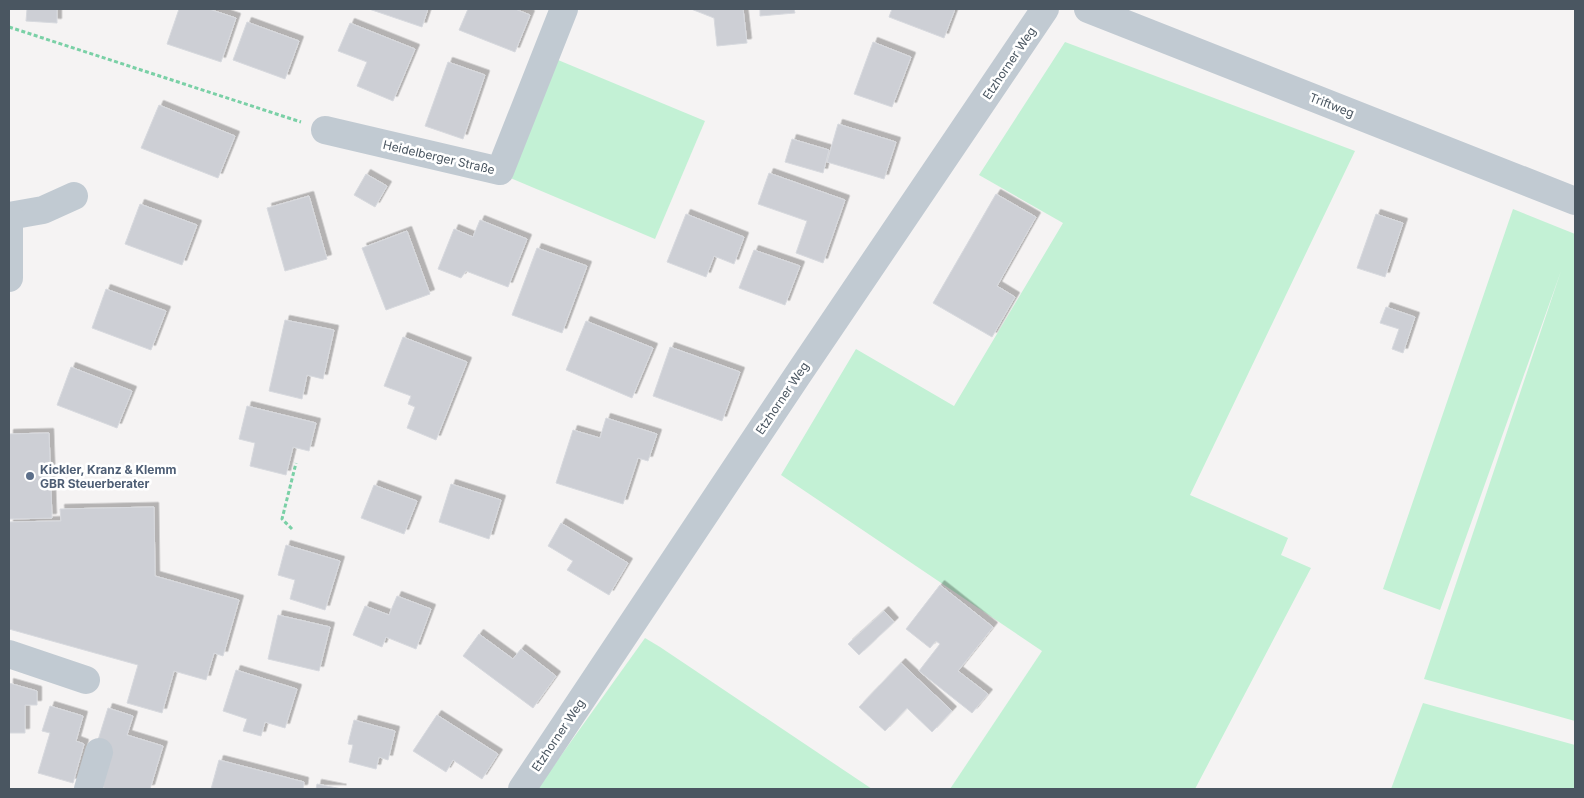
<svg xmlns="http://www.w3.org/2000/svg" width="1584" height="798" viewBox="0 0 1584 798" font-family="Inter,sans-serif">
<defs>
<filter id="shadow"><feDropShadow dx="4.5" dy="-4.5" stdDeviation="0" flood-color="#0004"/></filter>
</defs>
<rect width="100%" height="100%" fill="#f5f3f3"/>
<g fill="#c3f1d5">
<path d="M1065,42l290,109 -165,344 98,43 -7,17 30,13 -116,221h-245l92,-138 -261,-176 75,-126 98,57 109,-183 -84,-48z"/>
<path d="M558,60l147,61 -50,118 -147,-62z"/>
<path d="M1513,209l62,25v487l-151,-42 137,-408 -121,339 -57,-21z"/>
<path d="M645,638l15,9 212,142h-335z"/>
<path d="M1423,703l152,42v44h-184z"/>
</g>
<g fill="#cdcfd5" stroke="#d7d9de" filter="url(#shadow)">
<path d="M27,9h30v14l-31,-2z"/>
<path d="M179,9h30l27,9 -15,44 -54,-18z"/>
<path d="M369,9h59l-6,18z"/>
<path d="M468,9h47l15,6 -15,37 -56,-22z"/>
<path d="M691,9h52l4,34 -30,3 -3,-28z"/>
<path d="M760,9h34l1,4 -35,3z"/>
<path d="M892,9h63l-11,29 -55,-21z"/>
<path d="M247,22l52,19 -14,38 -52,-19z"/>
<path d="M350,23l65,26 -22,52 -36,-15 10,-24 -29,-11z"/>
<path d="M873,42l38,15 -19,50 -38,-13z"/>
<path d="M448,62l37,13 -22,64 -38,-13z"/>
<path d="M159,105l76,31 -17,42 -77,-30z"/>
<path d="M838,124l58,18 -12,37 -57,-17z"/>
<path d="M792,139l37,11 -6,23 -38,-11z"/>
<path d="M769,173l76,27 -22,63 -27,-10 11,-32 -49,-17z"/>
<path d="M366,174l21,12 -12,21 -21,-12z"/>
<path d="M996,194l40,23 -39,69 18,11 -23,40 -59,-34z"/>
<path d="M309,196l18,63 -42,12 -18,-63z"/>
<path d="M140,204l57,21 -15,40 -57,-21z"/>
<path d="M686,214l58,23 -10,27 -20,-8 -8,21 -39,-15z"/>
<path d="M1376,214l27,9 -18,54 -28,-9z"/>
<path d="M480,220l47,19 -19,48 -42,-16 -5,7 -23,-9 16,-40 19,8z"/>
<path d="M407,231l23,63 -44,16 -24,-62z"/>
<path d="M537,248l50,18 -25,67 -50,-18z"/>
<path d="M754,250l46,16 -15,39 -46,-17z"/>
<path d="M106,289l60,22 -15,39 -59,-22z"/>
<path d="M1386,307l29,10 -12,36 -11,-4 7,-20 -19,-6z"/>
<path d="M285,320l49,10 -11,49 -16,-4 -5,24 -33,-8z"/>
<path d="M586,321l67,27 -21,50 -66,-28z"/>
<path d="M403,337l64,25 -31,78 -29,-12 8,-21 -7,-3 3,-8 -27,-10z"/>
<path d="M670,347l70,25 -18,49 -69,-25z"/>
<path d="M71,367l61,24 -15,37 -60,-23z"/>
<path d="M247,406l69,17 -7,28 -16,-4 -7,28 -36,-9 5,-23 -16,-4z"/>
<path d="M606,418l51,16 -9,27 -10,-3 -15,46 -67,-21 17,-53 27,8z"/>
<path d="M49,433l3,85 -43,1v-85z"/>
<path d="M451,484l50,16 -12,39 -50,-17z"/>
<path d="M374,485l43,16 -13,33 -43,-16z"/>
<path d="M154,507l1,69 84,24 -16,56 -9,-3 -8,27 -32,-9 -12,42 -35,-10 11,-38 -129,-36v-107l52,-1 -1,-12z"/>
<path d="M561,523l67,40 -19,32 -42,-25 6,-9 -25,-15z"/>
<path d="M286,545l54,16 -15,49 -35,-11 5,-19 -17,-5z"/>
<path d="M940,585l53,42 -35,44 30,23 -16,19 -53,-42 21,-27 -4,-3 -6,7 -24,-19z"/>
<path d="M397,596l34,13 -15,40 -30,-12 -4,10 -29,-12 12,-29 24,9z"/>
<path d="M884,611l10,11 -35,33 -11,-11z"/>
<path d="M278,615l52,12 -11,44 -51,-12z"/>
<path d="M479,634l34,25 8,-10 35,27 -23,32 -70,-52z"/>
<path d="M901,663l51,48 -20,21 -25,-24 -22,23 -26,-24z"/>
<path d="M236,670l61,19 -12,39 -20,-6 -4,14 -18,-5 4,-12 -24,-8z"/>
<path d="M9,683l28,8v14h-12v28h-16z"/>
<path d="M50,706l33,10 -7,25 8,3 -11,39 -35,-10 12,-40 -8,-2z"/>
<path d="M108,708l25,8 -6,19 36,11 -13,43h-43l-12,-4 3,-45z"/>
<path d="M437,715l61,39 -16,25 -29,-19 -7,12 -33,-21z"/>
<path d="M354,720l41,11 -7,29 -9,-3 -3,12 -27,-7 4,-17 -5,-1z"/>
<path d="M219,760l85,22 -1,7h-92z"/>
<path d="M317,784l25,5h-26z"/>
</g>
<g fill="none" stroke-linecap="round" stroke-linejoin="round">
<g stroke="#7ad0a6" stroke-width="3" stroke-dasharray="4 2.5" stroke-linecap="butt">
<path d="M9,27l292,95"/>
<path d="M292,529l-10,-10 14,-56"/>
</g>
<g stroke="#c1cad2" stroke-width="28">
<path d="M1088,9l487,192"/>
<path d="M325,130l175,41 64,-162"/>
<path d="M9,216l34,-6 31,-14"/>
<path d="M9,278v-62"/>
<path d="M9,654l77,26"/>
<path d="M88,789l11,-37"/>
<path d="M522,789l275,-413 248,-367"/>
</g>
</g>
<circle fill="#5c6f8a" stroke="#fff" stroke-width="2" cx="30" cy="476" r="5"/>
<g text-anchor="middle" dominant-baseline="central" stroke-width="5" stroke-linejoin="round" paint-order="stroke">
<g font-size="12" fill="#4a5661" stroke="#fff">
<text transform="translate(1009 63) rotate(-56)">Etzhorner Weg</text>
<text transform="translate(1332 105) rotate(21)">Triftweg</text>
<text transform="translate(439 157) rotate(13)">Heidelberger Straße</text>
<text transform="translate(782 398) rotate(-56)">Etzhorner Weg</text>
<text transform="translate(558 735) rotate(-56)">Etzhorner Weg</text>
</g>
<g font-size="12" font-weight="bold" fill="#4e5e75" stroke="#fff" text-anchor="start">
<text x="40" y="469">Kickler, Kranz &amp; Klemm<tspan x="40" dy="14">GBR Steuerberater</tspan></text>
</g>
</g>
<rect width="1584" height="798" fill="none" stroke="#4a5661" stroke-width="20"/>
</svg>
